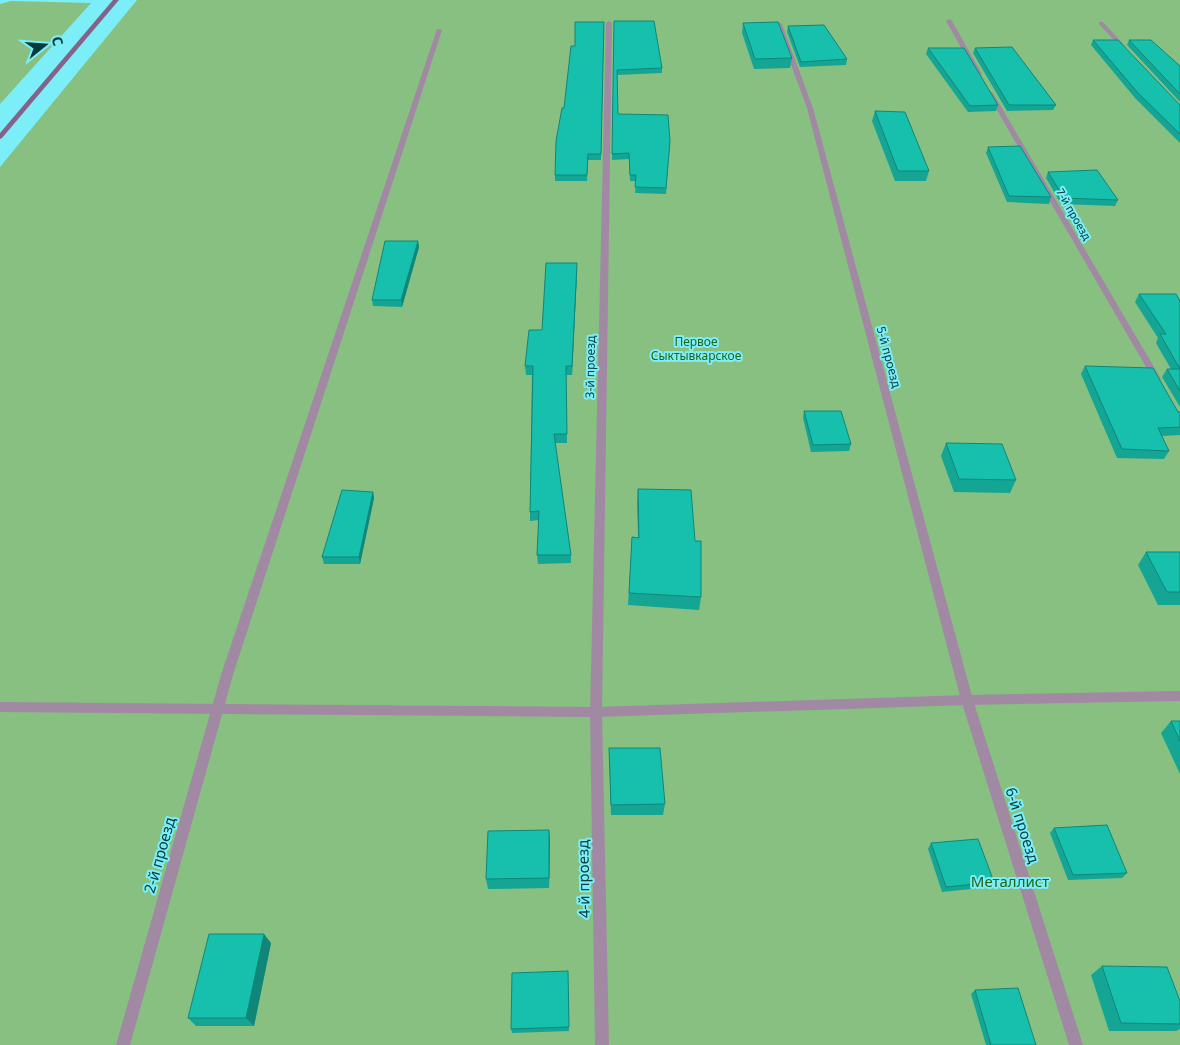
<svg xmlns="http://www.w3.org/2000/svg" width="1180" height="1045" viewBox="0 0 1180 1045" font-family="'Noto Sans',sans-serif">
<rect width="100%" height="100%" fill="#7beef7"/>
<g fill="#87c080">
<path d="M137,0h1043v1045h-1180v-878z"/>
<path d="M11,1l80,2 -91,101v-100z"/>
</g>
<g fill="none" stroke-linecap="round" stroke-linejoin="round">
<g fill="#a189a4" fill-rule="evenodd">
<path d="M949,19l3,2 30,53 -1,1 -5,-1 -30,-53z"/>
<path d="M609,21l3,2 -10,689 7,333h-14l-5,-333 16,-689z"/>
<path d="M779,22l3,2 31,84 160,592 110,345h-14l-108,-345 -154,-592 -31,-84z"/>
<path d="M1099,22h4l23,25v2h-4l-23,-25z"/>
<path d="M437,29l5,1 -209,645 -103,370h-14l105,-370z"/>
<path d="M990,91l3,2 168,286 -1,2 -3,1 -4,-3 -166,-286z"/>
</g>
<path fill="#a189a4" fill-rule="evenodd" d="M1180,691v10l-213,4 -371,12 -596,-5v-10l596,5 371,-12z"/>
<path fill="#84638a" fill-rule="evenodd" d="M113,0h6l-117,138 -2,1v-6z"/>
</g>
<g fill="#14a595">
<path d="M614,21l48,47v5l-45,2 1,39 52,27 -4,53 -31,-1 1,-12h-6l-1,-22 -17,1z"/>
<path d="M604,22l-3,138h-13l-1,21h-32v-6l20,-129z"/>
<path d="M743,23l49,35 -2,10 -36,1 -12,-36z"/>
<path d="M788,26l59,33 -1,6 -46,2 -13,-35z"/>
<path d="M1093,40l87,65v38l-45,-45 -44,-53z"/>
<path d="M1129,40l51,26v36l-53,-57z"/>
<path d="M928,48l70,57 -2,6 -28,1 -42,-58z"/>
<path d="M975,48l81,57 -3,5 -46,1 -34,-58z"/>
<path d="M875,111l54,60 -3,10h-31l-23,-60z"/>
<path d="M988,147l63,50 -2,7 -42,-2 -21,-49z"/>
<path d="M1048,172l70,28 -3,6 -54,-2 -15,-26z"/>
<path d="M418,241l1,6 -17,60 -29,-1 -1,-6z"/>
<path d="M577,271l-5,104h-6l1,68h-12l16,112v8l-33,1 -1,-9 2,-35 -9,1v-9l2,-137h-6l-1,-9 17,-36z"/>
<path d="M1139,294l41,7v106l-18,-30 5,-8h4l-15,-26 2,-5 -23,-36z"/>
<path d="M1085,366l95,46v23l-18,1 7,15 -5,8 -47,-1 -36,-84z"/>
<path d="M804,411l47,33 -2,7 -38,1 -8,-34z"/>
<path d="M946,443l70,37 -6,13 -56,-1 -13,-36z"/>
<path d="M638,489l57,52 6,56 -2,13 -71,-5 4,-68 6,1 -1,-36z"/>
<path d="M373,492l1,6 -14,66h-36l-2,-7z"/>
<path d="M1146,552h34v53h-22l-20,-40z"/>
<path d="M1171,721h9v53l-19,-41z"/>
<path d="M609,748l56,56 -2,11h-52z"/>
<path d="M1054,828l73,45 -5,5 -54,2 -18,-47z"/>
<path d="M550,840l-1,48 -61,1 -2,-10z"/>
<path d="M931,843l63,39 -4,5 -48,5 -14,-43z"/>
<path d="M271,943l-17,83h-58l-8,-8z"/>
<path d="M1102,966l78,35v28l-4,2h-67l-18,-56z"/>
<path d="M568,971l1,60 -57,2 -1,-4z"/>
<path d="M975,990l61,55h-50l-15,-51z"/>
</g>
<g fill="#108679">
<path d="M418,241l1,6 -17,60 -1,-7z"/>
<path d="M577,263v8l-5,104v-9z"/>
<path d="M373,492l1,6 -14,66 -1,-7z"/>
<path d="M549,830l1,10 -1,48z"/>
<path d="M264,934l7,9 -17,83 -8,-8z"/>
</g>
<g fill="#17c0ad" stroke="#108679">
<path d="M614,21h40l8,47 -45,2 1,44 50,1 2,26 -4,47 -31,-1 1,-12h-6l-1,-22 -17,1z"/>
<path d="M575,22h29l-3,132h-13l-1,21h-32l1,-34 6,-33h2l7,-62h4z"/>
<path d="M778,22l14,36 -37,1 -12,-36z"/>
<path d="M824,25l23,34 -46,3 -13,-36z"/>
<path d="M1093,40h25l62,65v29l-42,-41z"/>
<path d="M1129,40h22l29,26v28z"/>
<path d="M1012,47l44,58h-47l-34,-57z"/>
<path d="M928,48h36l34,57 -28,1z"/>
<path d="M875,111l30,1 24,59h-31z"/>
<path d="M1020,146l31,51 -42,-1 -21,-49z"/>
<path d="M1097,170l21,30 -54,-2 -16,-26z"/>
<path d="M385,241h33l-17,59h-29z"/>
<path d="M546,263h31l-5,103h-6l1,68h-13l17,121h-34l2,-44 -9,1 3,-146h-8l4,-36h13z"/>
<path d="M1139,294h37l4,7v68l-20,-35h6z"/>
<path d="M1085,366l68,2 25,44h2v15l-22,1 11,23 -47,-2z"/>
<path d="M1167,369h13v22z"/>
<path d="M804,411h37l10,33 -38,1z"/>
<path d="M946,443l56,1 14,36 -57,-1z"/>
<path d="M638,489l53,1 4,51h6v56l-72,-4 3,-56 7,1z"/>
<path d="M342,490l31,2 -14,65h-37z"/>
<path d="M1146,552h34v40h-13z"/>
<path d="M1171,721h9v20z"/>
<path d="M609,748h51l5,56 -54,1z"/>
<path d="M1107,825l20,48 -54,2 -19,-47z"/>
<path d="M549,830v48l-63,1 2,-48z"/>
<path d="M978,839l16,43 -48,5 -15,-44z"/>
<path d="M209,934h55l-18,84h-58z"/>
<path d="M1102,966l65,1 13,34v23l-59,-1z"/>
<path d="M568,971l1,56 -58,2 1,-56z"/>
<path d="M1018,988l18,57h-45l-16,-55z"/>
</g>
<g text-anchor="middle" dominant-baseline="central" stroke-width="4" stroke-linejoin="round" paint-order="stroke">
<g font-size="11" fill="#043b3f" stroke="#7beef7">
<text transform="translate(1074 214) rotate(60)">7-й проезд</text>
</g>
<g font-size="12" fill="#20641a" stroke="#7beef7">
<text x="696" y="341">Первое<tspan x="696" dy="14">Сыктывкарское</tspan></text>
</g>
<g font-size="12" fill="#043b3f" stroke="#7beef7">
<text transform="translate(889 357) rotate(75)">5-й проезд</text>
<text transform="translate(590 367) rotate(-89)">3-й проезд</text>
</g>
<g font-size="15" fill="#043b3f" stroke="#7beef7">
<text transform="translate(1023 825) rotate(72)">6-й проезд</text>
<text transform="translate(159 855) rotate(-74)">2-й проезд</text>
<text transform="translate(583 879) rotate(-91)">4-й проезд</text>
</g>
<g font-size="15" fill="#20641a" stroke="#7beef7">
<text x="1010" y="881">Металлист</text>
</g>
</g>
<g transform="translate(45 45) rotate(73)" stroke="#7beef7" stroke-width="4" paint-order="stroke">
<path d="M0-4L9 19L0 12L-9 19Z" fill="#043b3f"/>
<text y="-8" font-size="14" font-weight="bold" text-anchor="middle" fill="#043b3f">С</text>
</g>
</svg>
